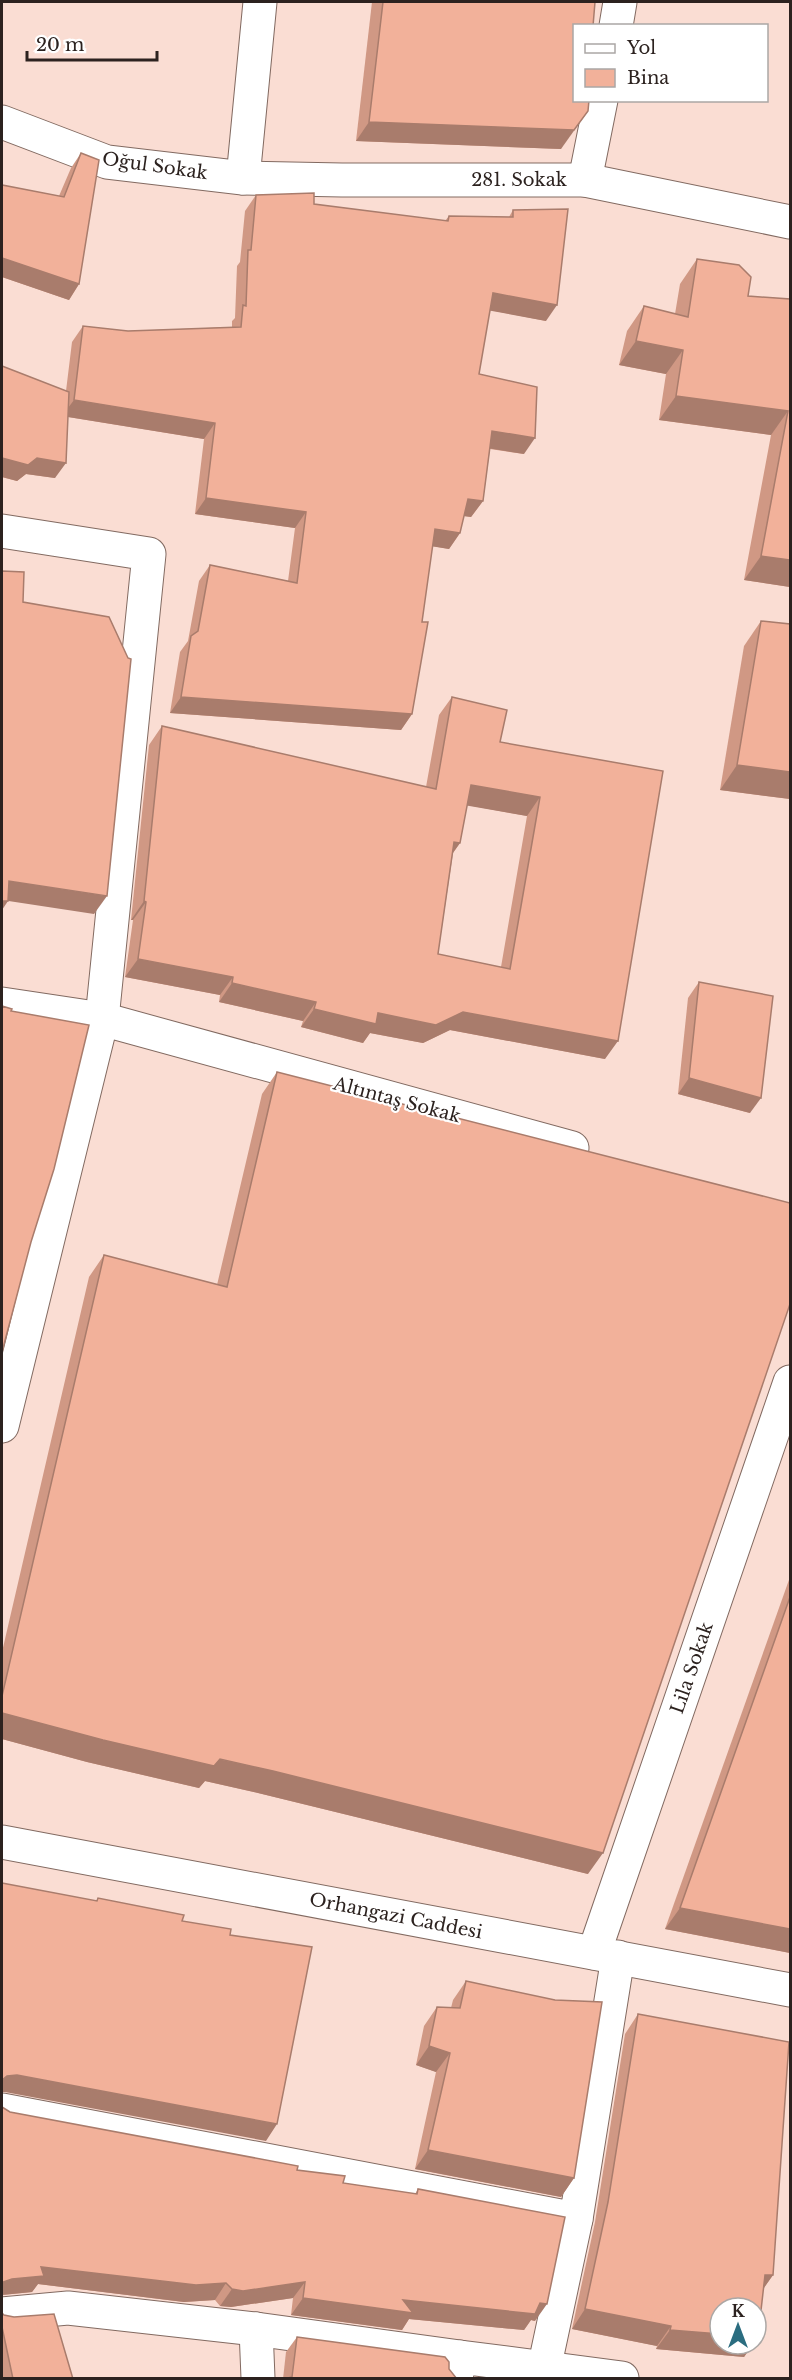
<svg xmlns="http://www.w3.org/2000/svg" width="792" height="2380" viewBox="0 0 792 2380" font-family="'Libre Baskerville',serif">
<rect width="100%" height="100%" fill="#faddd3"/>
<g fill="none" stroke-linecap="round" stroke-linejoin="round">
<g stroke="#826a61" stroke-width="35">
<g id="minor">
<path d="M616,26l4,-24"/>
<path d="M2,122l105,40 136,16 99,2h243l205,42"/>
<path d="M243,178l17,-176"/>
<path d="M585,180l16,-80"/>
<path d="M2,531l147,23 -47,465 -100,407"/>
<path d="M2,1004l100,15 470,129"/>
<path d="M2,1842l788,148"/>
<path d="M594,1953l196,-571"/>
<path d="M2,2110l574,109 42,-262"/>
<path d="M2,2314l66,-6 188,21 204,28"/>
<path d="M256,2329l2,49"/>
<path d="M544,2369l32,-150"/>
<path d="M456,2378l4,-21 162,21"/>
</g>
</g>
<use href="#minor" stroke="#fff" stroke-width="33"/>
</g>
<g fill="#d09884" fill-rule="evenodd">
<path d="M372,2h223l-34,147 -205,-8z"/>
<path d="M81,153l-2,131 -10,16 -67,-23v-92l57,11 12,-28z"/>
<path d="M256,195l58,9 131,17 4,-5 60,1 4,-7 33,111 -56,-11 -11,64 45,80 -34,-5 -7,52 -12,16 -7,-1 -4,17 -11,16 -17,-3 -10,76 -10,92 -11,16 -231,-17 10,-61 8,-11 11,-60 11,-16 78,16 7,-53 -100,-14 9,-75 -136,-22 -13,61 -29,-4 -9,7 -15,-4v-111l64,25 6,-49 11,-16 45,5 104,-4v-6l3,-3 2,-52 3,-4 5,-51z"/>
<path d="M697,259l51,37 42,3v288l-46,-7 27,-145 -112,-15 7,-46 -47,-9 8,-34 17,-25 31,8 5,-30z"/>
<path d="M761,621l29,3v175l-70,-9 24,-144z"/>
<path d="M452,697l48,45 163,29 -58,288 -155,-29 -27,13 -53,-10 -7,10 -62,-16 2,-6 -84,-19 1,-7 -95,-18 8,-57h-2l18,-175 13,-19 264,61 13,-72zM467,805l60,11 -26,151 -63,-13 15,-101 7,-10z"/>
<path d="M699,982l51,131 -72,-19 10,-96z"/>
<path d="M277,1072l311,802 -330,-81 -53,-12 -6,7 -112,-26 -85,-23v-87l87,-375 15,-22 113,30 45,-191z"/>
<path d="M790,1577v376l-125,-24z"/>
<path d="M466,1981l108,197 -13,19 -146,-28 21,-97 -20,-7 8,-39 13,-19 14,1 2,-8z"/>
<path d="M638,2014l135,261 -10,14 -7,51 -12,17 -88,-8 1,-3 -85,-17 23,-107 30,-188z"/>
<path d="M2,2107l8,5 287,58 46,13 72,11 3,-5 117,132 -4,-1 -7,10 -115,-11 -7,11 -111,-15 2,-17 -62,9 -11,-1 -5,-6 -31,2 -146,-18 -6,8 -30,3z"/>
<path d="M2,2313l71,66h-71z"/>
<path d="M297,2337l152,32 -166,10 3,-27z"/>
</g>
<g fill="#a97c6c">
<path d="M588,111l-27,38 -205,-8 13,-19z"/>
<path d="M2,258l77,26 -10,16 -67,-23z"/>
<path d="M493,293l64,12 -11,16 -65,-12z"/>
<path d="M636,341l47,9 -17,24 -47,-9z"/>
<path d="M676,396l112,15 -17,24 -112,-15z"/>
<path d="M74,400l141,23 -11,16 -142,-23z"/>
<path d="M492,431l43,7 -11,16 -43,-7z"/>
<path d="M2,458h35l29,5 -11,15 -29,-4 -9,7 -15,-4z"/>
<path d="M206,498l100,14 -11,16 -100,-14z"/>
<path d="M468,499l15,2 -12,16 -15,-2z"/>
<path d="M435,529l25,4 -11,16 -25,-4z"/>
<path d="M761,556l29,4v27l-46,-7z"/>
<path d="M181,697l231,17 -11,16 -231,-17z"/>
<path d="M737,765l53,7v27l-70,-9z"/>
<path d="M471,785l69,12 -13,19 -69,-12z"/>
<path d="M454,842l6,1 -13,18z"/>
<path d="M9,881l98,15 -13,18 -92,-14z"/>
<path d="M2,901h6l-6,9z"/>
<path d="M144,901l2,1 -13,18h-2z"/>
<path d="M138,959l95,18 -13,18 -95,-18z"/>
<path d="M232,983l84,19 -13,19 -84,-19z"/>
<path d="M314,1009l64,4 85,-1 155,29 -13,18 -155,-29 -27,13 -53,-10 -7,10 -62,-16z"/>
<path d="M689,1078l72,20 -11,15 -72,-19z"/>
<path d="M2,1713l271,58 330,82 -15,21 -330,-81 -53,-12 -6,7 -112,-26 -85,-23z"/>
<path d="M680,1908l110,21v24l-125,-24z"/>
<path d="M429,2046l21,7 -14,19 -20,-7z"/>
<path d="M17,2075l260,49 -11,17 -261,-49h-3v-12l5,-4z"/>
<path d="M428,2150l146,28 -13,19 -146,-28z"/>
<path d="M41,2267l185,16 -11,17 -31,2 -146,-18 -6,8 -30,3v-11l1,-2z"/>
<path d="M765,2275h8l-14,20z"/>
<path d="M305,2282l-12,16 -62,9 -11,-1 12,-17z"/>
<path d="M303,2298l237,5 7,1 -12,17 -4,-1 -7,10 -115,-11 -7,11 -111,-15z"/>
<path d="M585,2309l86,17 -14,20 -85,-17z"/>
<path d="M670,2330l50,4v10h33l-9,13 -88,-8z"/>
</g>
<g fill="#f2b19a" stroke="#a97c6c" stroke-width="1.5" fill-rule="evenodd">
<path d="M383,2h212l-2,24h-19v74h15l-1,11 -14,19 -205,-8z"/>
<path d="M81,153l18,7 -20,124 -77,-26v-73l62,12z"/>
<path d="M314,193v11l134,17 1,-5 64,1v-7l55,-1 -11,96 -64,-12 -14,81 58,13 -2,51 -43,-7 -9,70 -15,-2 -8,34 -25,-4 -13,93h6l-16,92 -231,-17 10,-61 7,-5 12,-66 87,18 9,-71 -100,-14 9,-75 -141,-23 9,-74 45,5 113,-4 2,-22 3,1 2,-56h3l5,-55z"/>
<path d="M697,259l42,6 12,12 -3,19 42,3v261l-29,-4 27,-145 -112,-15 7,-46 -47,-9 8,-35 44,11z"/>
<path d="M2,366l67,26 -3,71 -29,-5 -9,7 -26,-7z"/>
<path d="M2,571l22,1 -1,30 86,15 19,41 3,1 -24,237 -98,-15 -1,20h-6z"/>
<path d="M761,621l29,3v148l-53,-7z"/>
<path d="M452,697l55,13 -7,32 163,29 -45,270 -155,-29 -27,13 -58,-12 -2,11 -62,-15 2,-7 -84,-19 1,-6 -95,-18 8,-57 -2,-1 18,-175 274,63zM471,785l69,12 -30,172 -72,-15 16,-112 6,1z"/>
<path d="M699,982l74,14 -12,102 -72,-20z"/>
<path d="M2,1006l10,3 -1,2 78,14 -35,144 -23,73 -29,110z"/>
<path d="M277,1072l513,131v101l-187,549 -330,-82 -53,-12 -6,7 -111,-26 -101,-27v-17l102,-441 123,32z"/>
<path d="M790,1597v332l-110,-21z"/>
<path d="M2,1883l95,18 1,-3 86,17 -2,6 49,8 -1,6 82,12 -35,177 -260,-49 -10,1 -5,4z"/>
<path d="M466,1981l89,19 47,2 -28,176 -146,-28 22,-97 -21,-7 8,-39 23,1z"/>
<path d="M638,2014l151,28 -16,233h-8l-7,62h-2v-29h-36v26l-50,-4 1,-4 -86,-17 23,-107z"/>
<path d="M2,2107l8,5 288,54 -1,4 48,6 -2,7 74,11 1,-5 147,28 -18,87 -7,-1 -5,11 -132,-14 10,13 -110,-15 2,-16 -62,9 -11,-2 -6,-6 -30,2 -155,-18 3,9 -32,3 -9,3 -1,2z"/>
<path d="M2,2313l2,2 10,2 40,-3 19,65h-60l-11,-52z"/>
<path d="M297,2337l148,20 4,5v7l8,10h-174l9,-2z"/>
</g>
<g text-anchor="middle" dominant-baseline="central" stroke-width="4.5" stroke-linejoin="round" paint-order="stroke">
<g font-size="18" fill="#2c221f" stroke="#fff">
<text transform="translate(155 166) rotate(8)">Oğul Sokak</text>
<text x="519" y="180">281. Sokak</text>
<text transform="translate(397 1100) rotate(15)">Altıntaş Sokak</text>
<text transform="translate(692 1668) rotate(-71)">Lila Sokak</text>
<text transform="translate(396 1916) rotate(11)">Orhangazi Caddesi</text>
</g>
</g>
<rect width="792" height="2380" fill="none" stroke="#2c221f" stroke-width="6"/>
<rect x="573" y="24" width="195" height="78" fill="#ffffff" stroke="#aba7a5" stroke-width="1.5"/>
<rect x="585" y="44" width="30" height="9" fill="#ffffff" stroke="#aba7a5" stroke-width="1.5"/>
<text x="627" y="54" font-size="18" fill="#2c221f">Yol</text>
<rect x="585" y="69" width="30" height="18" fill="#f2b19a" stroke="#aba7a5" stroke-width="1.5"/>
<text x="627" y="84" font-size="18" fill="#2c221f">Bina</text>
<g transform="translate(738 2326)"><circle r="28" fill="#ffffff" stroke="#aba7a5" stroke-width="1.5"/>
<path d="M0-4.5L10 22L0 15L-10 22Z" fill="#2b6d80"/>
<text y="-9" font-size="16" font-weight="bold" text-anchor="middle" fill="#2c221f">K</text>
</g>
<path d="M27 51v9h130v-9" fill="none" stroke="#2c221f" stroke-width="3"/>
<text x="36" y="51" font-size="18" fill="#2c221f" stroke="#ffffff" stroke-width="4.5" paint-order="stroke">20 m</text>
</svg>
